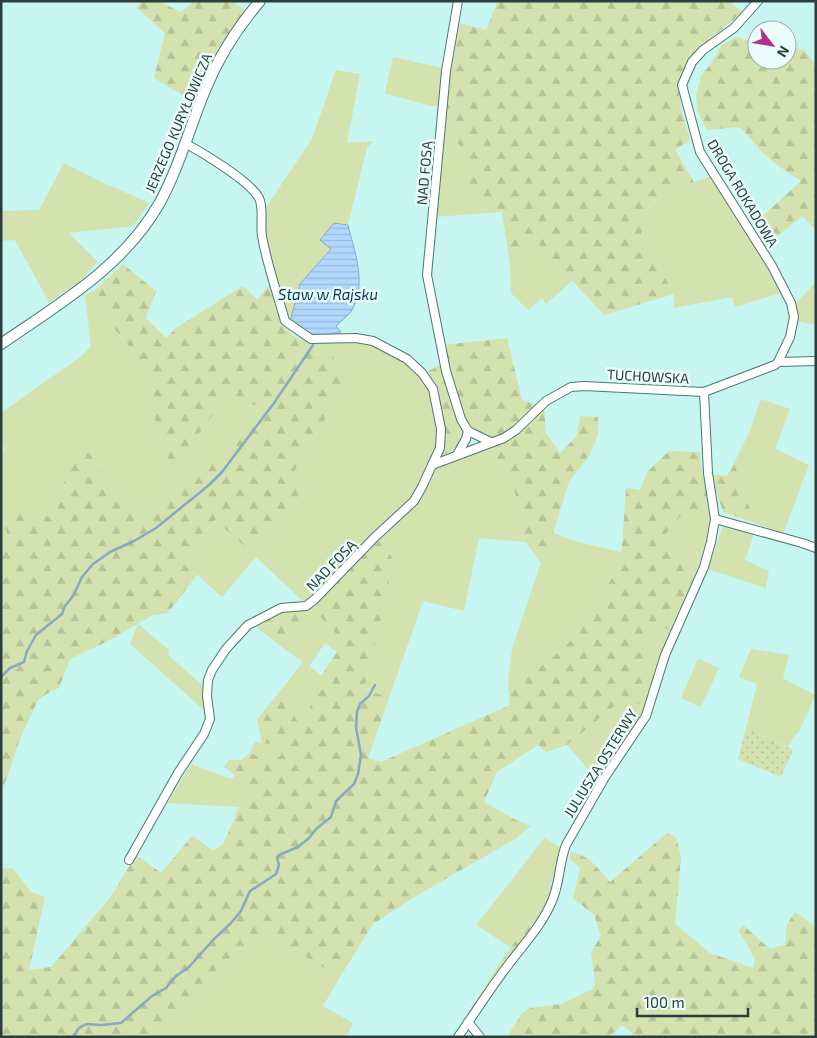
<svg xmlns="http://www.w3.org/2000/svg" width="817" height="1038" viewBox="0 0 817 1038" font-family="'Exo 2',sans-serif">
<defs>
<pattern id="forest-firs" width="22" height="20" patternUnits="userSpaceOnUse" patternTransform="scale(1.25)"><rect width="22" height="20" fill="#d3e2ae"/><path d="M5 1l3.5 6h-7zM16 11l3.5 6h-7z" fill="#b5c397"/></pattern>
<pattern id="park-dots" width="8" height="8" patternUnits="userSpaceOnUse" patternTransform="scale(1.25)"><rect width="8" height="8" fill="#d3e2ae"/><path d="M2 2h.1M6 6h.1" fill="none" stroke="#b5c397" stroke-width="1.8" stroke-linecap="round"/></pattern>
<pattern id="water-rules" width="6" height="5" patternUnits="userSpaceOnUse" patternTransform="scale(1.25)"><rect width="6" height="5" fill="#b1d7fd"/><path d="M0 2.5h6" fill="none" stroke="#98bada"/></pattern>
</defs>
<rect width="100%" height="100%" fill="#c6f6ef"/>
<g fill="#d3e2ae">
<path d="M393,57l50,11 -5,38h-8l-45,-13z"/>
<path d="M336,70l24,4 -13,69 26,-2 -6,7 -19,77 -14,-2 -14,17 11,8 -31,36 -10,38 -4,-6 -9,-35 -10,-31 -5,-43 5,-1 45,-67z"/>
<path d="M446,126l20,29 -1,32 37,25 -68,5z"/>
<path d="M64,163l31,16 54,24 -16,23 -64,7 29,29 -21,22 -28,18 -34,-62 -14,1v-30l38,-1z"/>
<path d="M711,176l73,116 -49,15 -3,-10 -58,11v-14l-33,-60 7,-25 17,-16z"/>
<path d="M537,242l35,39 -26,23 -4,-6 -14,12 -17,-17 -1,-29z"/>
<path d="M816,282v43l-19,-4 -1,-18z"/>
<path d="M94,291l19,18 1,20 17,19 23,33v36l18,52 56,-74 32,11 -25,38 10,10 -17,13 -52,22 -33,30 -19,-10 -2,-8 -17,-18 -11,-24 -30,26 4,7 -2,8 -7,4 -4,15 -11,-4 -17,8 -2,-11 -21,11 6,20 -9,10v-100l4,-4 -4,-6v-30l78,-55 12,-11 -6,-52z"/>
<path d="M359,341c12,2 21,7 32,12 10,6 20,12 28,20 16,18 22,50 18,73 -2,14 -21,46 -30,57l-101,101 -50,-47 -34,40 -41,-37 35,-40 35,32 56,-60 -9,-7 -3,-15 52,-89 -12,-17 -3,-14 -21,6 4,-14z"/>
<path d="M761,399l29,10 -15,40 34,16 -26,69 -28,-11 -21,-60 15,-30z"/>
<path d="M492,445l5,14 15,21 14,62 -47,-4 -15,73 -41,-10 -34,97 -25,-10 23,-93 3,-19 2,-18 -10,-20 33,-32 21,-39z"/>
<path d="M693,509l17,1c1,22 -7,41 -14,62l-31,-37 15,-20z"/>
<path d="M723,526l31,7 -9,27 24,11 -3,17 -58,-19z"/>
<path d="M553,533l28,10 41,9 -1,11 -39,65 -18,20 -49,38 -7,-5 4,-32 29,-86z"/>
<path d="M316,612l21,23v17l-12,-9 -15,22 -1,7 6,16 -10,39 -6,-2 -7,-15 -14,-16 25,-32 -17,-12z"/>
<path d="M138,624l31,26 -1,5 35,31 2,25 -75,-67z"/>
<path d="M661,624l9,7 -28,84 -42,67 -33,-37 46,-38 26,-4 4,-60z"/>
<path d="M751,649l38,6 -6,24 33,16 -18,38 -3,2 -7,12 -42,-19 11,-44 -18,-7z"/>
<path d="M698,659l21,9 -18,39 -20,-9z"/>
<path d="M255,742l24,3 3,4 -1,6 -8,6 -23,-8z"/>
<path d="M191,764l59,22h10l1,5 -6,10 -16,6 -71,-4z"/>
<path d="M544,838l16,9 -6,28 -16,36 -28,36 -34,-22 28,-35z"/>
<path d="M266,934l74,43 -17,29 30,17 -7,14h-198l24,-24 29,-19 20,-29 28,-22z"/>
</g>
<g fill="url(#forest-firs)">
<path d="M141,1h17l23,11 13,-11h37l14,9 -27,38 -25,53 -39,-23 11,-45 -28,-25z"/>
<path d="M498,1h231l14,11 -49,40 -16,31 4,30 8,27 -15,10 19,32 -29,11 -17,15 -7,26 33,60 -70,21 -67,-73 -27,22 -8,-52 -37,-25 1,-32 -20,-29 3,-43 10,-60 27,7z"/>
<path d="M737,37l20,6v17h30v-13l17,3 12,14v166l-14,-14 -38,31 -9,-24 46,-42c-14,-9 -29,-19 -41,-31 -8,-9 -11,-15 -21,-23l-32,3 -9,-18 -2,-17 5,-19 9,-11 12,-20z"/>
<path d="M123,264l33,27 -10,27 20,20 10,-10 67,-42 14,14 14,-17 10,41 14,13 20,5 -3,14 20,-6 3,14 12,17 -52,89 3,15 9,7 -56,60 -36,-32 -34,40 16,15 -29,38 -15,2 -47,27 -36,17 -11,29 -8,3 -13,9 -18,39 -19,56v-242l9,-10 -6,-20 21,-12 2,12 17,-8 11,4 4,-15 7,-4 2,-8c-11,-19 -1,-27 13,-40l8,1 5,6 11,24 17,18 2,8 19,9 33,-29 30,-36 21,14 17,-12 -9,-11 25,-37 -32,-12 -56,74 -18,-52v-36l-23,-33 -17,-19 -1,-20 -19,-18z"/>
<path d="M507,338l15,62 22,7 2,26 14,20 17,-17 3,-20 18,1v17l-8,20 -21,28 -16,51 -12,30 -15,-21 -14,-62 -15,-21 -5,-14 1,-5 -26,-17 -7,-11 -17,-67z"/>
<path d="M443,363l20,69 -7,17 -17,9 1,-52 -13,-34z"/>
<path d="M669,451l31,1 2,17 8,41c-28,-1 -29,4 -45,25l31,37 -26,59 -10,-6 -17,18 9,16 -13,45 -26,3 -46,38 -21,7 -8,-7 -41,27 -13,30 28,16 18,8 -13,12 -101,58 -43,28 -33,53 -74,-43 -17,9 -28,22 -20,29 -29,19 -24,24h-147v-168l12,-1 18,24 14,5 -16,73 22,-3 59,-69 26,-43 25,18 31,-37 21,14 10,-5 16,-38 16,-6 6,-10 -1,-5h-10l-18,-6 3,-5 -11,-8 5,-7h12l9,-7 23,8 8,-6 1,-6 -3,-4 -17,-2 -5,-24 21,-25 14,16 7,15 6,2 10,-39 -6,-16 2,-5 10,9 16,-24v-17l-21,-23 -30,38 -33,-25 29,-14h19l8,-3 73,-70 10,20 -2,18 -3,19 -23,93 25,10 -21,60 13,4 129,-57 -2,-24 7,5 49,-38 18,-20 39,-65 5,-75 14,2 8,-19z"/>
<path d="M734,463l21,60 -32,-11 -12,-38 16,2z"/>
<path d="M667,833l9,4 5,20 -6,67 35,29 43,15 2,-9 -16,-28 4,-6 27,24 15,-4 2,-21 8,-12 21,15v110h-173l-8,-2 -13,-10 -13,12h-102l15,-24 8,-5 31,-4 30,-14 4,-5 -4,-33 10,-16 -7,-21 -21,-17 7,-30 -10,-9 1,-7c19,3 27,17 39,30z"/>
<path d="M550,885h5l-5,20 -80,110 -2,-2 42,-65 28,-37z"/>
</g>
<path fill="url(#park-dots)" d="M746,728l47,22 -12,27 -43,-18z"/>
<path fill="url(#water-rules)" stroke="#89a9c3" d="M334,223l14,2c6,25 18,55 6,81 -3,8 -12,14 -18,20l5,6 -28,5 -23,-15 10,-38 31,-35 -11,-9z"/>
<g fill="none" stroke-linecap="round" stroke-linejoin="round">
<g stroke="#89a9c3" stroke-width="2.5">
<path d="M1,677l9,-9 14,-6 3,-11 9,-16 26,-21 3,-8 8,-10 9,-19 11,-13 17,-12 24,-11 22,-13 53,-43 13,-13 52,-69 39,-58"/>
<path d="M73,1037l6,-9 7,-4 15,1 20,-2 31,-27 14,-8 10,-12 13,-9 24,-27 18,-17 10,-12 9,-20 26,-17 3,-9 -2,-7 2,-3 19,-8 11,-9 7,-9 15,-12 5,-16 18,-17 4,-10 3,-19 -5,-28 1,-15 3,-8 9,-8 6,-11"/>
</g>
<g stroke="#4c7872" stroke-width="10">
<g id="minor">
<path d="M458,1l-12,70 -19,204 19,96 15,48 7,12 23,11"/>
<path d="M758,1l-24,27 -31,22 -11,12 -10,23 18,67 72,114 19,37 3,14 -4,20 -12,25"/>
<path d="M185,143c18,10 65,38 74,55 5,10 1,26 3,38 5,29 15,56 23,85l26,18 45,-1 17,3 34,18 15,14 11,16 8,40 -1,19 -8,17"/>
<path d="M457,455l9,-16 2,-8"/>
<path d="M715,519l87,24 14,5"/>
<path d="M129,860l49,-87 26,-39 6,-15 -3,-23 1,-16 4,-10 14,-21 22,-24 33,-17 25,-2 8,-6 61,-63 39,-36 8,-14 10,-22 72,-27 12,-8 30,-29 25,-14 13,-1 120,6 71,-27 3,-3 38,-1"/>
<path d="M468,1022l12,15"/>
<path d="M458,1037c17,-24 33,-50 51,-73 15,-20 33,-39 43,-63 8,-18 7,-38 14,-56l39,-68 41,-61 19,-61 39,-88 7,-25 4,-23 -7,-46 -4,-81"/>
</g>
</g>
<g stroke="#4c7872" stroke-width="12">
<path id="tertiary" d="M1,344c58,-40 122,-77 158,-140 20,-36 31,-78 47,-116 13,-32 32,-61 54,-87"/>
</g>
<use href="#minor" stroke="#fff" stroke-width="8"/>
<use href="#tertiary" stroke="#fff" stroke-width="10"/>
</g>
<g text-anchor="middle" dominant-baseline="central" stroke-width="5" stroke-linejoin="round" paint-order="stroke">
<g font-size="14" fill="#2b3e3c" stroke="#eafdfa">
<text transform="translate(178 123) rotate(-67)">JERZEGO KURYŁOWICZA</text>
<text transform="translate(424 173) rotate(-85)">NAD FOSĄ</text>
<text transform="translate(743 193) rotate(59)">DROGA ROKADOWA</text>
<text transform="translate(648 376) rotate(3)">TUCHOWSKA</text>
<text transform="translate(331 565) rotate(-46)">NAD FOSĄ</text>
<text transform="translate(600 763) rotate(-58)">JULIUSZA OSTERWY</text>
</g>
<g font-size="15" font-style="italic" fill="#04355c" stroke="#eafdfa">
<text x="328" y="294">Staw w Rajsku</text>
</g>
</g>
<rect width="817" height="1038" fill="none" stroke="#2b3e3c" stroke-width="5"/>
<g transform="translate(772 45) rotate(121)"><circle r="24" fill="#eafdfa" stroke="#9eb1ae"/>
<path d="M0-4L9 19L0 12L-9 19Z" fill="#af3487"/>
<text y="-8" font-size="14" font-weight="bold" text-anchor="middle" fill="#2b3e3c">N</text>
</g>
<path d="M637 1008v8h111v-8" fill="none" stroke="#2b3e3c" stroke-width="2.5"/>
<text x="644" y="1008" font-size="15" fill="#2b3e3c" stroke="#eafdfa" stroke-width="4" paint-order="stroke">100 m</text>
</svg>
